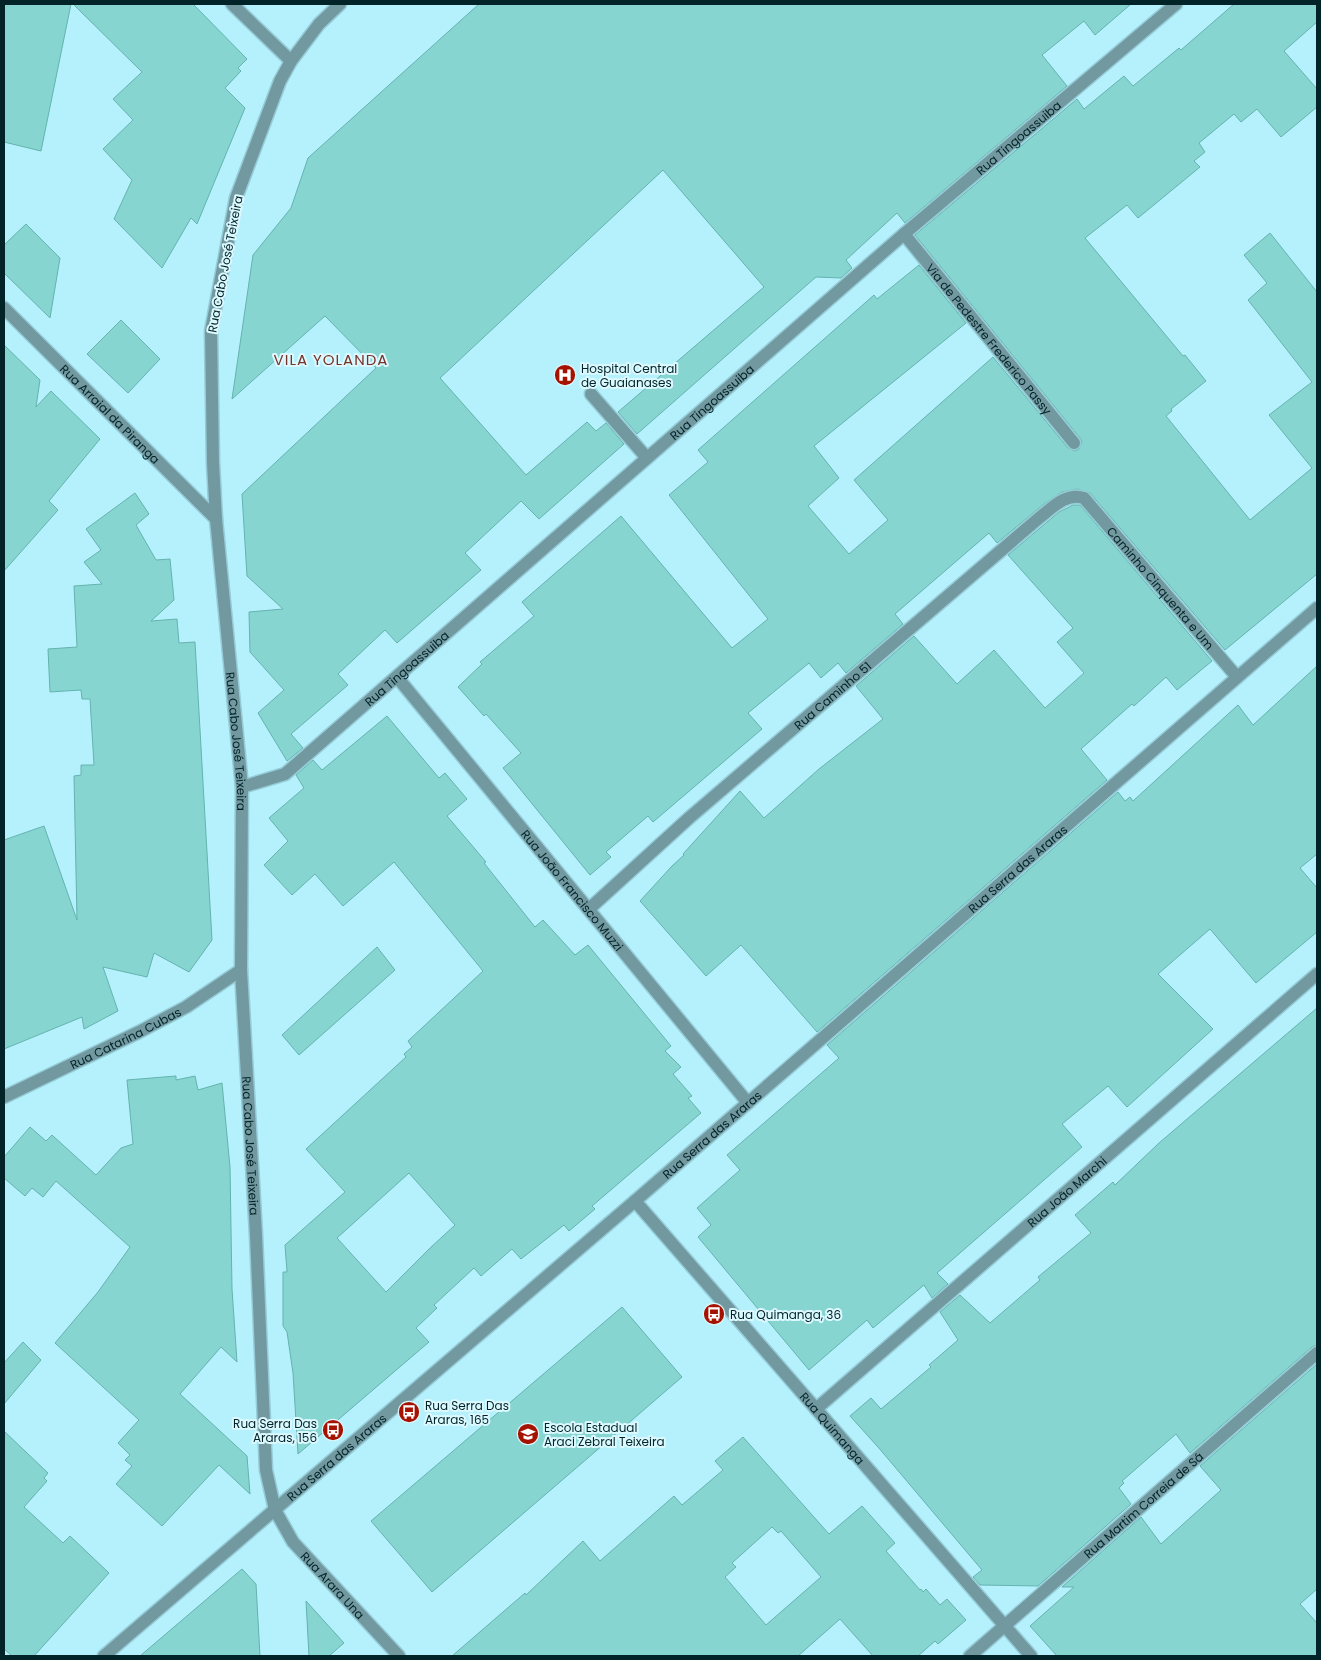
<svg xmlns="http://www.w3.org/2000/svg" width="1321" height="1660" viewBox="0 0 1321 1660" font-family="Poppins,sans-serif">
<rect width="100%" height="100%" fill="#b5f1fd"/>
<g fill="#86d5d0" stroke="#64b3af" fill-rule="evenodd">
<path d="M4,4h67l-30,147 -37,-9z"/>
<path d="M73,4h120l54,55 -9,9 3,3 -16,17 20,20 -48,116 -6,-6 -29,50 -48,-49 18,-39 -29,-31 30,-29 -20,-21 29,-27z"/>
<path d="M479,4h652l-36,31 -11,-14 -42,34 25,31 -162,137 -8,-10 -51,47 6,8 -11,10 -25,-1 -179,157 -19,-22 146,-125 -101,-117 -223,208 86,97 61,-53 9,9 10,-8 18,21 -85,75 -18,-18 -56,52 16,17 -84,73 -12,-13 -47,44 10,11 -57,49 12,14 -16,13 -29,-48 26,-23 -34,-38 -1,-40 34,-3 -36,-33 -5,-82 134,-126 -51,-52 -93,83 21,-144 38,-47 17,-50z"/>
<path d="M1234,4h83v18l-33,29 33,38v18l-36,30 -24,-28 -16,13 -7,-8 -35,29 6,9 -11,9 6,6 -62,51 -11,-13 -42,33 98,118 2,-1 21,26 -35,28 1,2 -6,5 84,104 62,-52 -43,-53 43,-33 -64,-82 19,-17 -23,-28 26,-22 47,59v282l-92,76 -135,-157 -13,-4 -15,3 -18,12 -47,39 -8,-10 -94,81 8,10 -57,49 -8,-10 -17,15 -12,-15 -61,50 14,16 -109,93 -5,-6 -42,36 5,5 -21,18 -87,-107 18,-15 -35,-39 -2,2 -26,-29 24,-23 -2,-2 54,-46 -12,-14 99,-86 111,132 36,-29 -99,-124 39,-33 -10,-12 176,-155 3,4 42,-34 47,58 -152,123 25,32 -31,28 41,48 39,-34 -34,-40 139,-123 75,91 7,3 4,-2 3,-7 -2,-4 -165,-203 162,-136 7,10 40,-33 9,10 46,-38 2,2z"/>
<path d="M26,224l34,34 -10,60 -46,-45v-28z"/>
<path d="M121,320l39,39 -32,34 -41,-39z"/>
<path d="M4,345l36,35 -4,27 15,-16 49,48 -51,62 9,9 -54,61z"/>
<path d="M135,493l14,21 -13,11 20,35 14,-1 4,41 -23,21 26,-2 2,24 16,-1 17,298 -23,32 -35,-19 -7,24 -44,-10 15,44 -34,18 -2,-12 -78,32v-209l40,-14 33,94 -3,-144 7,-1v-10h13l-4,-66h-8l-1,-9 -31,2 -2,-43 29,-2 -3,-61 28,-2 -18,-22 17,-12 -15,-21z"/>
<path d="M1073,505h7l132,156 -35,29 -11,-13 -32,29 -2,-2 -51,45 26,31 -290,252 -76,-87 -35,31 -66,-75 32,-35 12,-11 -1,-1 57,-63 24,27 55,-49 64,-50 -27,-33 58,-50 43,48 37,-34 51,58 39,-35 -27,-31 16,-14 -65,-73 51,-43z"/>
<path d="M1317,666v188l-17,14 17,20v44l-61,51 -46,-54 -52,45 55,55 -86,78 -19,-21 -46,38 20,23 -145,126 11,11 -16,14 -8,-13 -51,43 -6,-8 -58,50 -111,-133 13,-12 -14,-17 43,-38 -13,-15 112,-97 -12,-13 291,-253 7,9 5,-4 3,4 105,-96 15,20z"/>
<path d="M387,716l52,62 6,-5 22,26 -20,17 39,46 -2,1 51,64 8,-7 32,35 13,-10 83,101 -6,5 16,16 -8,7 19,22 -4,2 13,15 -109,93 3,3 -26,22 -5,-6 -43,34 -9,-10 -31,27 -7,-8 -40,37 3,3 -21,20 13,14 -131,112 -5,-81 -6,-41 -4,-6v-54h4l-2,-27 60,-53 -39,-43 100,-92 -2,-3 8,-7 -4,-6 75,-70 -89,-109 -51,44 -28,-32 -23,21 -28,-30 24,-24 -19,-23 35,-30 -8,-13 17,-15 9,10zM409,1173l46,52 -26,24 -43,43 -49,-54z"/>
<path d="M377,947l18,23 -96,85 -17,-20z"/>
<path d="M1317,1008v337l-5,2 -122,106 -14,-19 -54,47 2,2 -5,5 12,16 -93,82 -58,-1 -7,-8 9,-7 -104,-123 -28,-31 21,-18 10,11 50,-42 -2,-2 29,-25 -18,-28 20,-17 30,28 50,-43 -2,-3 53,-44 -16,-18 38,-33 2,3 44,-42z"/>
<path d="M176,1076v4l19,-4 3,14 24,-7 8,84 2,122 5,73 -16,-15 -41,47 67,62 3,38 -31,-29 -57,61 -46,-42 16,-18 -7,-6 5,-5 -12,-12 21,-23 -84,-77 43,-51 32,-45 -74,-66 -13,16 -11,-9 -7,8 -21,-18v-21l26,-30 16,14 6,-6 44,40 25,-27 12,-4 -6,-64z"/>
<path d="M622,1307l60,70 -250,215 -61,-71z"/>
<path d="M23,1342l18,18 -37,44v-41z"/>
<path d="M1317,1364v225l-17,15 17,19v33h-260l-27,-30 44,-39h-12l79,-70 20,27 60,-54 -21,-24z"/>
<path d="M4,1431l44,42 -4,5 3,3 -23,26 39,36 7,-7 39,37 -75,83h-22l-8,-7z"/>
<path d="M743,1437l86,97 33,-28 33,37 -9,8 34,39 1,-1 2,3 3,-3 14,16 7,-6 19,21 -28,24 -3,-3 -17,15h-45l-33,-37 -42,37h-346l73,-63 1,2 57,-54 17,20 74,-65 8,9 41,-35 -8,-9zM772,1527l6,6 3,-2 40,46 -55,48 -41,-48 11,-10 -4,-4z"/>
<path d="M242,1569l14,15 4,72h-120z"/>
<path d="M306,1601l38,42 -15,13h-20z"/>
</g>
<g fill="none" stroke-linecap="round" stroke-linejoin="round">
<g stroke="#95ccd7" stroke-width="15">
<g id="minor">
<path d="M232,4l59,57"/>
<path id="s1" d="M340,4l-21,20 -28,37 -11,20 -44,117 -25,133 2,132 3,56 26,268 -1,183 15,265 10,235 9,40 18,32 106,114"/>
<path id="s2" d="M904,234l170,209"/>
<path id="s3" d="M4,308l212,211"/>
<path d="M591,394l56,64"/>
<path id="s4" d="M397,677l351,426"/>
<path id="s5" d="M242,787l43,-13 619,-540 272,-230"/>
<path id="s6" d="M589,909l100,-91 350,-300c13,-10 27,-26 45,-20l153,179"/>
<path id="s7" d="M4,1097l135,-65 47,-25 55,-37"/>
<path id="s8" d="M635,1201l396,455"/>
<path id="s9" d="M816,1409l501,-435"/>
<path id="s10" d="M104,1656l531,-455 682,-593"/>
<path id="s11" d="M970,1656l347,-303"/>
</g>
</g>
<use href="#minor" stroke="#7399a0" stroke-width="12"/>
</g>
<defs>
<g id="hospital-disc" transform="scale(1.125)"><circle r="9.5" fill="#a51200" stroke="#dcf9ff"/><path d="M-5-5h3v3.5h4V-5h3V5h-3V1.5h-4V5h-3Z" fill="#fff"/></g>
<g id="bus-disc" transform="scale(1.125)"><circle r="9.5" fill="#a51200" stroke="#dcf9ff"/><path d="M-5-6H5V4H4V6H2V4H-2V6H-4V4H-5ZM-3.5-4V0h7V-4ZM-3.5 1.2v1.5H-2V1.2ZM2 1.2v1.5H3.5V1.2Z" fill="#fff"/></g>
<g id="school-disc" transform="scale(1.125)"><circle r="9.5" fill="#a51200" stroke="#dcf9ff"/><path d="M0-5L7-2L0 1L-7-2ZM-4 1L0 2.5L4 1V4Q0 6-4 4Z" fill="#fff"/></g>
</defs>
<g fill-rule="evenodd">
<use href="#hospital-disc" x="565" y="375"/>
<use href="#bus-disc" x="714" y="1314"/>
<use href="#bus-disc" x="409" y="1412"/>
<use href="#bus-disc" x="333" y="1430"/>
<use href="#school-disc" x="528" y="1434"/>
</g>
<g text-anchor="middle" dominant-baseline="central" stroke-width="4" stroke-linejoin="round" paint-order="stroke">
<g font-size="12" fill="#022429" stroke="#dcf9ff">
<text stroke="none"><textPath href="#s5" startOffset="1016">Rua Tingoassuiba</textPath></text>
<text transform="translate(225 264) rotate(-79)">Rua Cabo José Teixeira</text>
<text stroke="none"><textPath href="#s2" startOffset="135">Via de Pedestre Frederico Passy</textPath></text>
<text stroke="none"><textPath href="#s5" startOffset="611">Rua Tingoassuiba</textPath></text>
<text stroke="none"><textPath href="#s3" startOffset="150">Rua Arraial da Piranga</textPath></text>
<text stroke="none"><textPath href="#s6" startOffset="766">Caminho Cinquenta e Um</textPath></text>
<text stroke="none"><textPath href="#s5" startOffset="206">Rua Tingoassuiba</textPath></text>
<text stroke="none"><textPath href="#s6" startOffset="324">Rua Caminho 51</textPath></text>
<text stroke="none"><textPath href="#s1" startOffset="770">Rua Cabo José Teixeira</textPath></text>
<text stroke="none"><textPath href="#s10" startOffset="1206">Rua Serra das Araras</textPath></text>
<text stroke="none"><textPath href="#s4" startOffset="276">Rua João Francisco Muzzi</textPath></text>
<text stroke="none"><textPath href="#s7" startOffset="135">Rua Catarina Cubas</textPath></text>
<text stroke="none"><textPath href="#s10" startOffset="801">Rua Serra das Araras</textPath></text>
<text stroke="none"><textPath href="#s1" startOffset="1175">Rua Cabo José Teixeira</textPath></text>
<text stroke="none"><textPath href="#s9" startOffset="332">Rua João Marchi</textPath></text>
<text stroke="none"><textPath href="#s8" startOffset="301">Rua Quimanga</textPath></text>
<text stroke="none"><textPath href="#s10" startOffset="306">Rua Serra das Araras</textPath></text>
<text stroke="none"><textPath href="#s11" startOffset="230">Rua Martim Correia de Sá</textPath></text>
<text stroke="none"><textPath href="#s1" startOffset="1636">Rua Arara Una</textPath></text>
</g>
<g font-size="12" fill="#022429" stroke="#dcf9ff" text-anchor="start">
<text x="581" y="368">Hospital Central<tspan x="581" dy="14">de Guaianases</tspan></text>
<text x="730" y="1314">Rua Quimanga, 36</text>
<text x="425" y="1405">Rua Serra Das<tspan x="425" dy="14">Araras, 165</tspan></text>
<text x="317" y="1423" text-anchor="end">Rua Serra Das<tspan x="317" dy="14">Araras, 156</tspan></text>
<text x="544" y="1427">Escola Estadual<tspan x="544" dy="14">Araci Zebral Teixeira</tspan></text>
</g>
<g font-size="15" letter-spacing="1" fill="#793429" stroke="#dcf9ff">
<text x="331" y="359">VILA YOLANDA</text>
</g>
</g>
<rect width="1321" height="1660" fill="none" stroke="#022429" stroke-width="10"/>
</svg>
